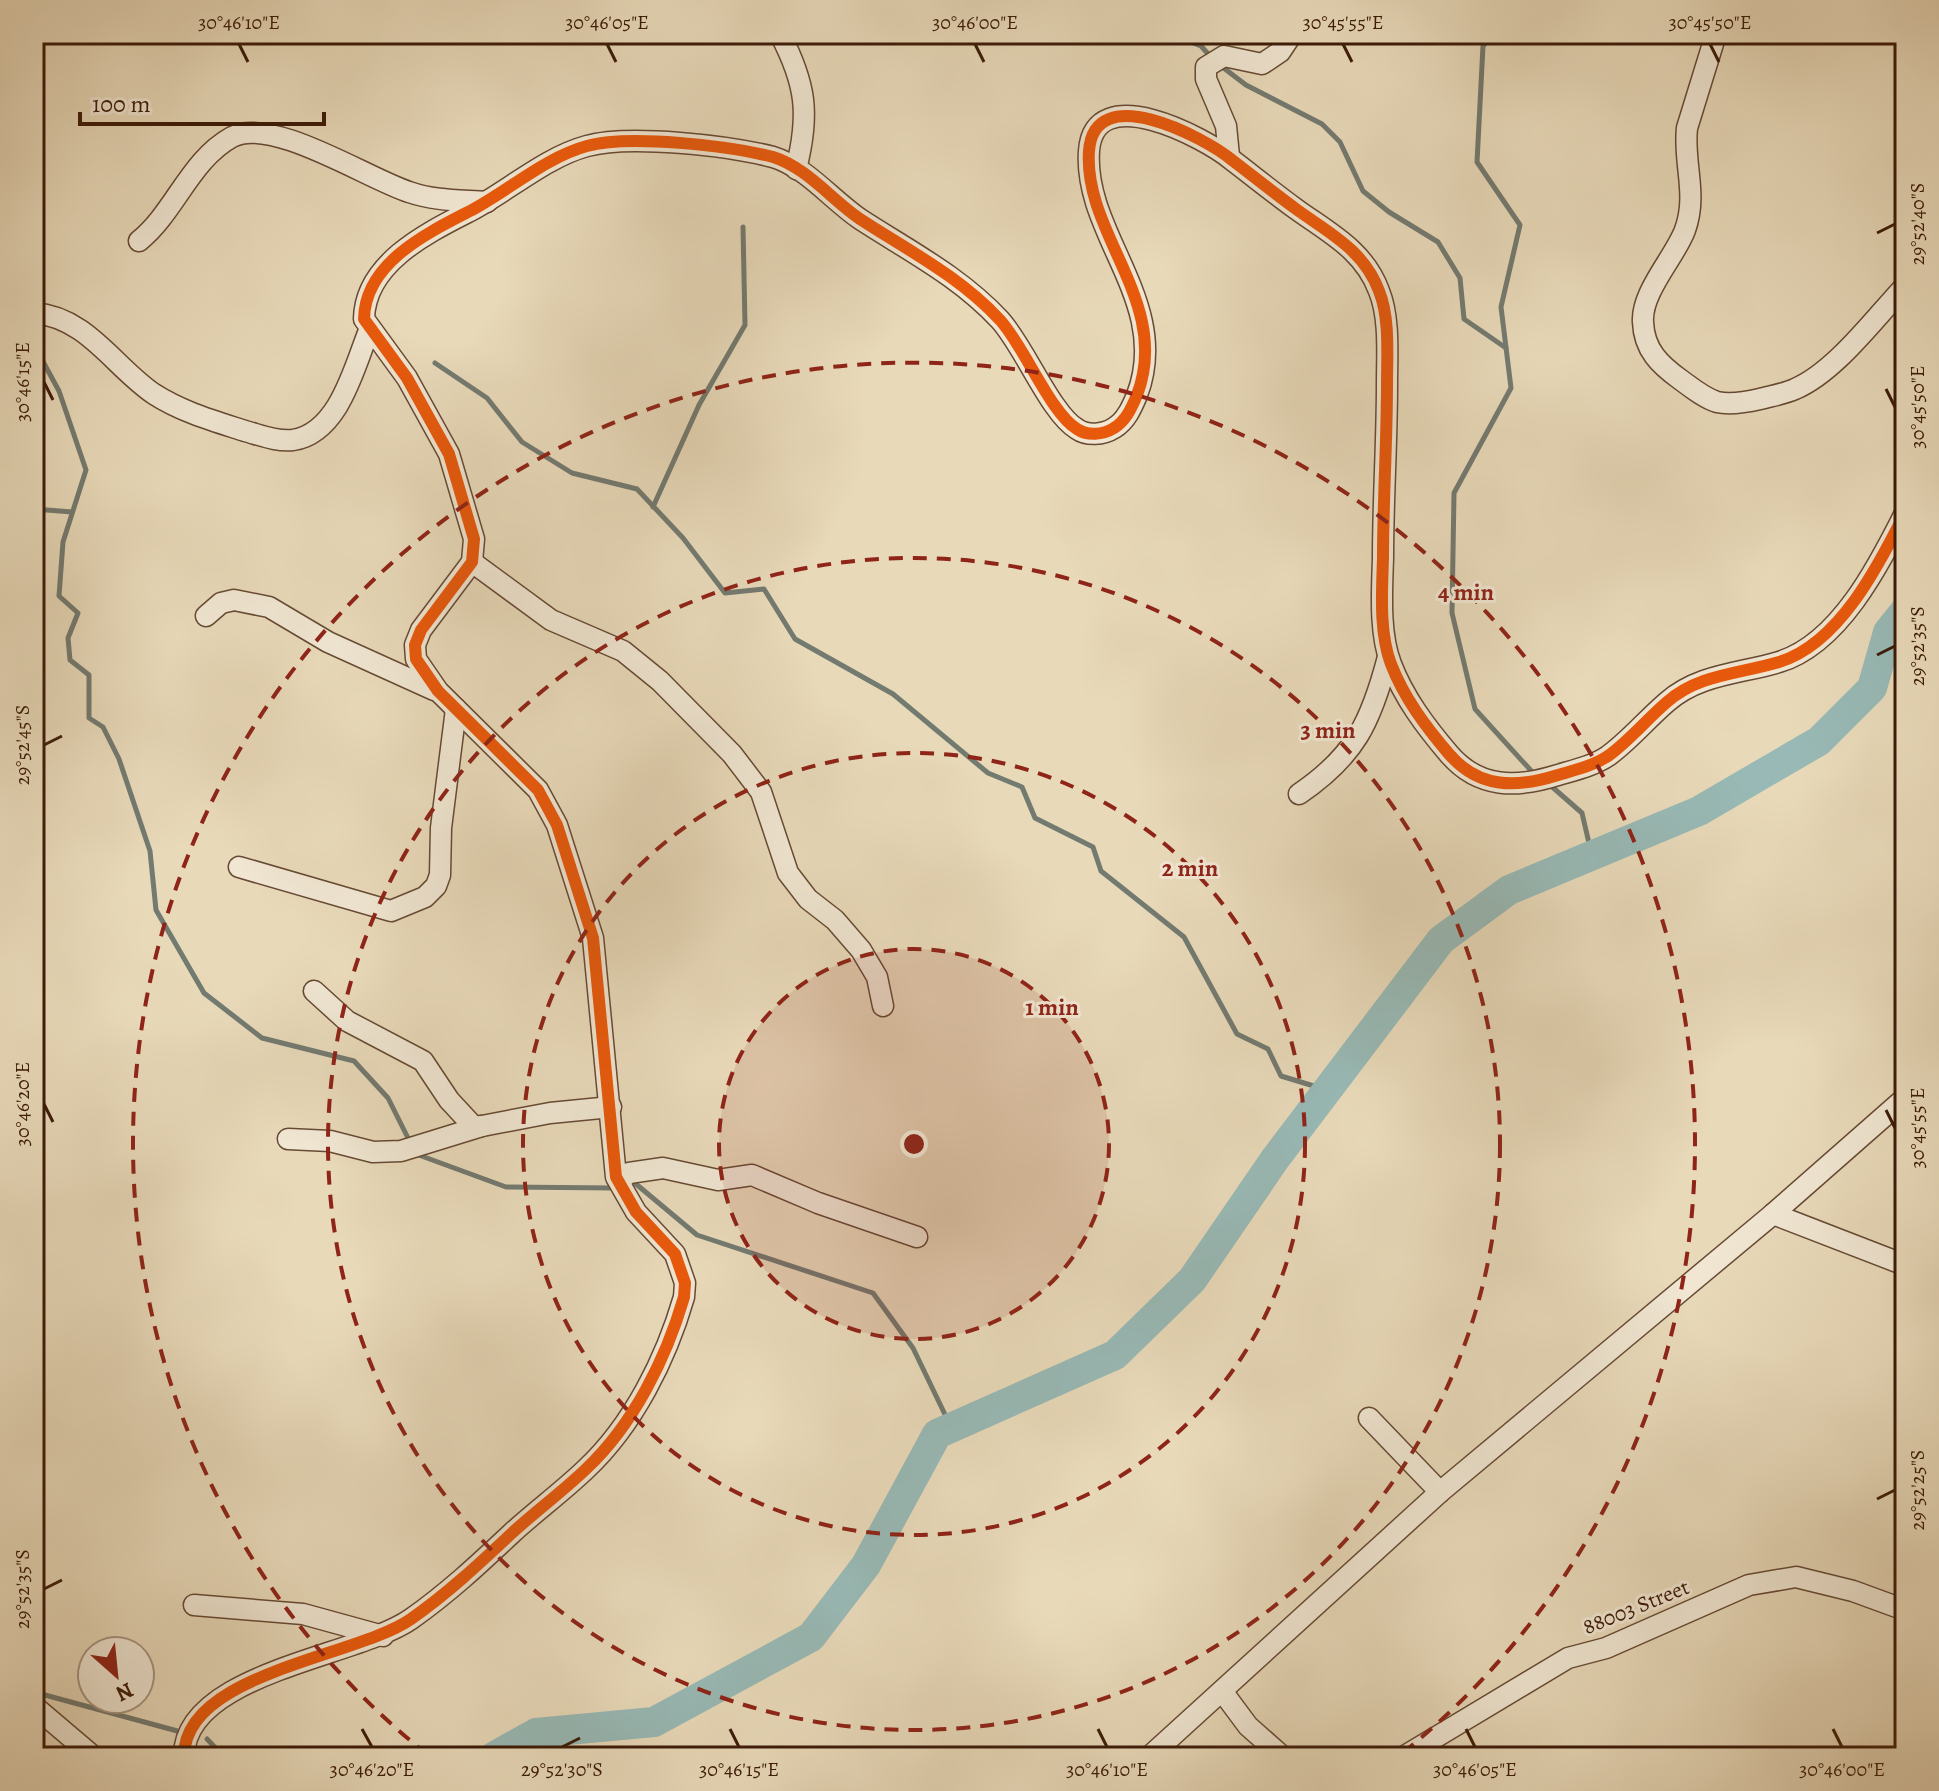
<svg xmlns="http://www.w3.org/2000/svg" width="1939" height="1791" viewBox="0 0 1939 1791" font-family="Alegreya,serif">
<rect width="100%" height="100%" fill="#e8d9b9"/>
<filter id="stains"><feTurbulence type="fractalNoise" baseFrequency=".0025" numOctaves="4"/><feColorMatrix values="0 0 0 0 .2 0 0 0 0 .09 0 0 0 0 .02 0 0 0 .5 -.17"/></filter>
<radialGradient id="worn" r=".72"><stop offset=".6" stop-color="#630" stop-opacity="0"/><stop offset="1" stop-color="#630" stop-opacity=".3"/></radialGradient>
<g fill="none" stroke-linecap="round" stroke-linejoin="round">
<g stroke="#737a70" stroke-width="5">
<path d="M1170,34l31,12 9,10"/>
<path d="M1495,34l-12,12 -6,116 43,63 -19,82 10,81 -57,105 -2,120 23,96 60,66"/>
<path d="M1221,66l25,19 76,39 18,18 23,49 26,21 49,30 22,36 4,41 42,29"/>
<path d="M34,345l25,46 27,79 -23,72 -4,54 19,17 -10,25 2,22 19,15v43l14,9 16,32 31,92 6,59 48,83 58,45 92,23 34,37 22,44"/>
<path d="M435,363l52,35 35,44 50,31 65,16 46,49 42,55 39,-4 31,50 98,55 95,79 34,14 13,31 58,29 8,24 83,66 53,97 31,15 13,27 46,14"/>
<path d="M653,507l46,-102 46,-80 -2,-98"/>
<path d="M34,509l38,3"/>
<path d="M1550,785l32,28 10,43"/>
<path d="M416,1154l90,33 108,1"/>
<path d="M636,1184l61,51 176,58 40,55 38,79"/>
<path d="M34,1692l147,40"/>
<path d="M207,1739l17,18"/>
</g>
<path stroke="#98b9b5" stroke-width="30" d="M493,1757l43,-24 118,-11 157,-85 55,-72 71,-131 178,-79 77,-75 83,-121 166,-219 68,-50 190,-79 120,-70 53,-53 16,-56 17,-21"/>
<g stroke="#674a34" stroke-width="23">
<g id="minor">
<path d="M780,34c26,50 30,80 16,135"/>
<path d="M1716,34l-29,94c-4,35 11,66 -2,102 -10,27 -44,62 -42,92 1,28 17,43 38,58 11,8 23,18 36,22 13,3 30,0 43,-3 11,-3 24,-5 35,-10 40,-17 80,-71 110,-103"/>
<path d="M1229,156l-3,-30 -20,-47v-12l18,-11 38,8 18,-12 12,-18"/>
<path d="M139,241c36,-29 51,-81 93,-104 40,-21 136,42 177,55 26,9 51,8 78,10"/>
<path d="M34,313c53,4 80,54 120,81 28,18 60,27 91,37 15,4 32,11 48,9 47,-7 62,-76 77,-112"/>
<path d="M472,562l79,58 72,31 37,30 72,73 29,38 27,81 20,26 27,21 26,30 16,27 6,29"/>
<path d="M206,616l15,-13 13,-3 35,7 59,35 106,48"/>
<path d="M1299,794c56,-38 72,-72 89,-137"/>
<path d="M239,867l152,44 34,-14 11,-11 4,-11 1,-47 15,-119"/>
<path d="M314,991l33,30 76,40 26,39 25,27 8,-1"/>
<path d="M288,1139l42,2 43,11 28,-1 81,-25 68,-13 61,-6"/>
<path d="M619,1181l10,-8 34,-5 55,12 34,-5 66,28 99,34"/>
<path d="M1773,1214l132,51"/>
<path d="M1369,1418l71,74"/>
<path d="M194,1605l109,9 80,22"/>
<path d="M1222,1691l26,35 35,31"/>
<path d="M34,1706l60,51"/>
<path d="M184,1757c-1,-84 173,-100 227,-138 37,-26 68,-55 101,-86 24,-22 50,-41 74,-64 47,-44 80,-110 98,-172l1,-14 -10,-29 -39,-42 -20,-35 -23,-239 -36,-113 -19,-35 -100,-99 -22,-32 -1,-14 6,-15 51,-68 2,-23 -25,-85 -42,-76 -43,-59c1,-56 63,-86 106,-108 38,-20 76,-54 117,-65 42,-12 143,0 186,11 33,10 59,43 87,62 49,32 99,57 140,101 24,26 51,94 77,109 10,7 26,6 37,-1 12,-7 18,-21 23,-33 35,-92 -54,-161 -48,-244 5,-72 115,-14 143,9 21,16 42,33 64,49 33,24 68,41 83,82 11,27 8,64 8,93 0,58 -4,116 -4,174 -1,33 -4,75 8,106 13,34 35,63 58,90 30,35 68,34 109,21 17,-5 35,-9 50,-19 21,-15 39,-37 59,-54 32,-28 72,-28 112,-40 60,-18 100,-97 126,-149"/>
<path d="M1149,1757l291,-265 333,-278 132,-116"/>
<path d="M1403,1757l165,-99 38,-10 143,-63 47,-8 57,14 52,19"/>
</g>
</g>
<use href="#minor" stroke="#f0e6d2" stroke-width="20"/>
<g stroke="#f0e6d2" stroke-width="17">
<path id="cycleway" d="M184,1757c-1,-84 173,-100 227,-138 37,-26 68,-55 101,-86 24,-22 50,-41 74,-64 47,-44 80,-110 98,-172l1,-14 -10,-29 -39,-42 -20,-35 -23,-239 -36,-113 -19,-35 -100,-99 -22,-32 -1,-14 6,-15 51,-68 2,-23 -25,-85 -42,-76 -43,-59c1,-56 63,-86 106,-108 38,-20 76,-54 117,-65 42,-12 143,0 186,11 33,10 59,43 87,62 49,32 99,57 140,101 24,26 51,94 77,109 10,7 26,6 37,-1 12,-7 18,-21 23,-33 35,-92 -54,-161 -48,-244 5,-72 115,-14 143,9 21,16 42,33 64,49 33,24 68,41 83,82 11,27 8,64 8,93 0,58 -4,116 -4,174 -1,33 -4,75 8,106 13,34 35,63 58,90 30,35 68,34 109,21 17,-5 35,-9 50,-19 21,-15 39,-37 59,-54 32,-28 72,-28 112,-40 60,-18 100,-97 126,-149"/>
</g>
<use href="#cycleway" stroke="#e8590c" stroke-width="12"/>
</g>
<path fill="none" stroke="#3c1b08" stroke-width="3" d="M239,44l9,18M607,44l9,18M975,44l9,18M1343,44l9,18M1710,44l9,18M1877,233l18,-9M44,382l9,18M1886,389l9,18M1877,655l18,-9M44,745l18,-9M44,1104l9,18M1886,1110l9,18M1877,1499l18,-9M44,1589l18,-9M362,1729l10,18M730,1729l9,18M1098,1729l9,18M1466,1729l9,18M1833,1729l9,18M562,1747l18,-9"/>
<circle cx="914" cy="1144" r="195" fill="#8f2418" fill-opacity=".12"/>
<g fill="none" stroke="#8f2418" stroke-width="4" stroke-dasharray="14 10">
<circle cx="914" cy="1144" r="195"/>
<circle cx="914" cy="1144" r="391"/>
<circle cx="914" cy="1144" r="586"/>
<path d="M428 1755A781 781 0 1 1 1400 1755"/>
</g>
<g text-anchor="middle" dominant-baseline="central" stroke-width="6" stroke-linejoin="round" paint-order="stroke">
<g font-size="22" fill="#3c1b08" stroke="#f0e6d2">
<text transform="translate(1636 1607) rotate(-22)">88003 Street</text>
</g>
</g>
<circle cx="914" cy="1144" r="12" fill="#8f2418" stroke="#f0e6d2" stroke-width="4"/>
<g font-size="24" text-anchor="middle" font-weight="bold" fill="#8f2418" stroke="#f0e6d2" stroke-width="6" stroke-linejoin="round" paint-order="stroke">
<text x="1466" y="600">4 min</text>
<text x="1328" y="738">3 min</text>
<text x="1190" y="876">2 min</text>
<text x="1052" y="1015">1 min</text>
</g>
<rect width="1939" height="1791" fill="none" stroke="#e8d9b9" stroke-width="88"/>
<g transform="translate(116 1675) rotate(153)"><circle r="38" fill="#f0e6d2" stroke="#a89581" stroke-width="2"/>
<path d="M0-6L14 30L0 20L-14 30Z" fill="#8f2418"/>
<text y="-12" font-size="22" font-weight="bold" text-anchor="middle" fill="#3c1b08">N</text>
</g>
<path d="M80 112v12h244v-12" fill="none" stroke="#3c1b08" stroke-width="4"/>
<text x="92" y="112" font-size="24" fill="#3c1b08" stroke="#f0e6d2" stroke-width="6" paint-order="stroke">100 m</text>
<rect x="44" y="44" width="1851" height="1703" fill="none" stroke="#3c1b08" stroke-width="3"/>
<g font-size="20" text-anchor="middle" fill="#3c1b08">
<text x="239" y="29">30°46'10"E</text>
<text x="607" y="29">30°46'05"E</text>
<text x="975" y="29">30°46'00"E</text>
<text x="1343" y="29">30°45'55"E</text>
<text x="1710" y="29">30°45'50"E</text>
<text transform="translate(1917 224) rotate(-90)" y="7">29°52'40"S</text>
<text transform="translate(22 382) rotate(-90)" y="7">30°46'15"E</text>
<text transform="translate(1917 407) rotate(-90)" y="7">30°45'50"E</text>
<text transform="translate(1917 646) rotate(-90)" y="7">29°52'35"S</text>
<text transform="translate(22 745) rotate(-90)" y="7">29°52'45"S</text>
<text transform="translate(22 1104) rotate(-90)" y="7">30°46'20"E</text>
<text transform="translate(1917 1128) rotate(-90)" y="7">30°45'55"E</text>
<text transform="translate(1917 1490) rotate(-90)" y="7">29°52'25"S</text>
<text transform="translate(22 1589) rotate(-90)" y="7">29°52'35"S</text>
<text x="372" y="1776">30°46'20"E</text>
<text x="562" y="1776">29°52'30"S</text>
<text x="739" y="1776">30°46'15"E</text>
<text x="1107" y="1776">30°46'10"E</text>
<text x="1475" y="1776">30°46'05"E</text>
<text x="1842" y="1776">30°46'00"E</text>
</g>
<rect width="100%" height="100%" filter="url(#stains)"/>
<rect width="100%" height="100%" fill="url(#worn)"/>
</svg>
